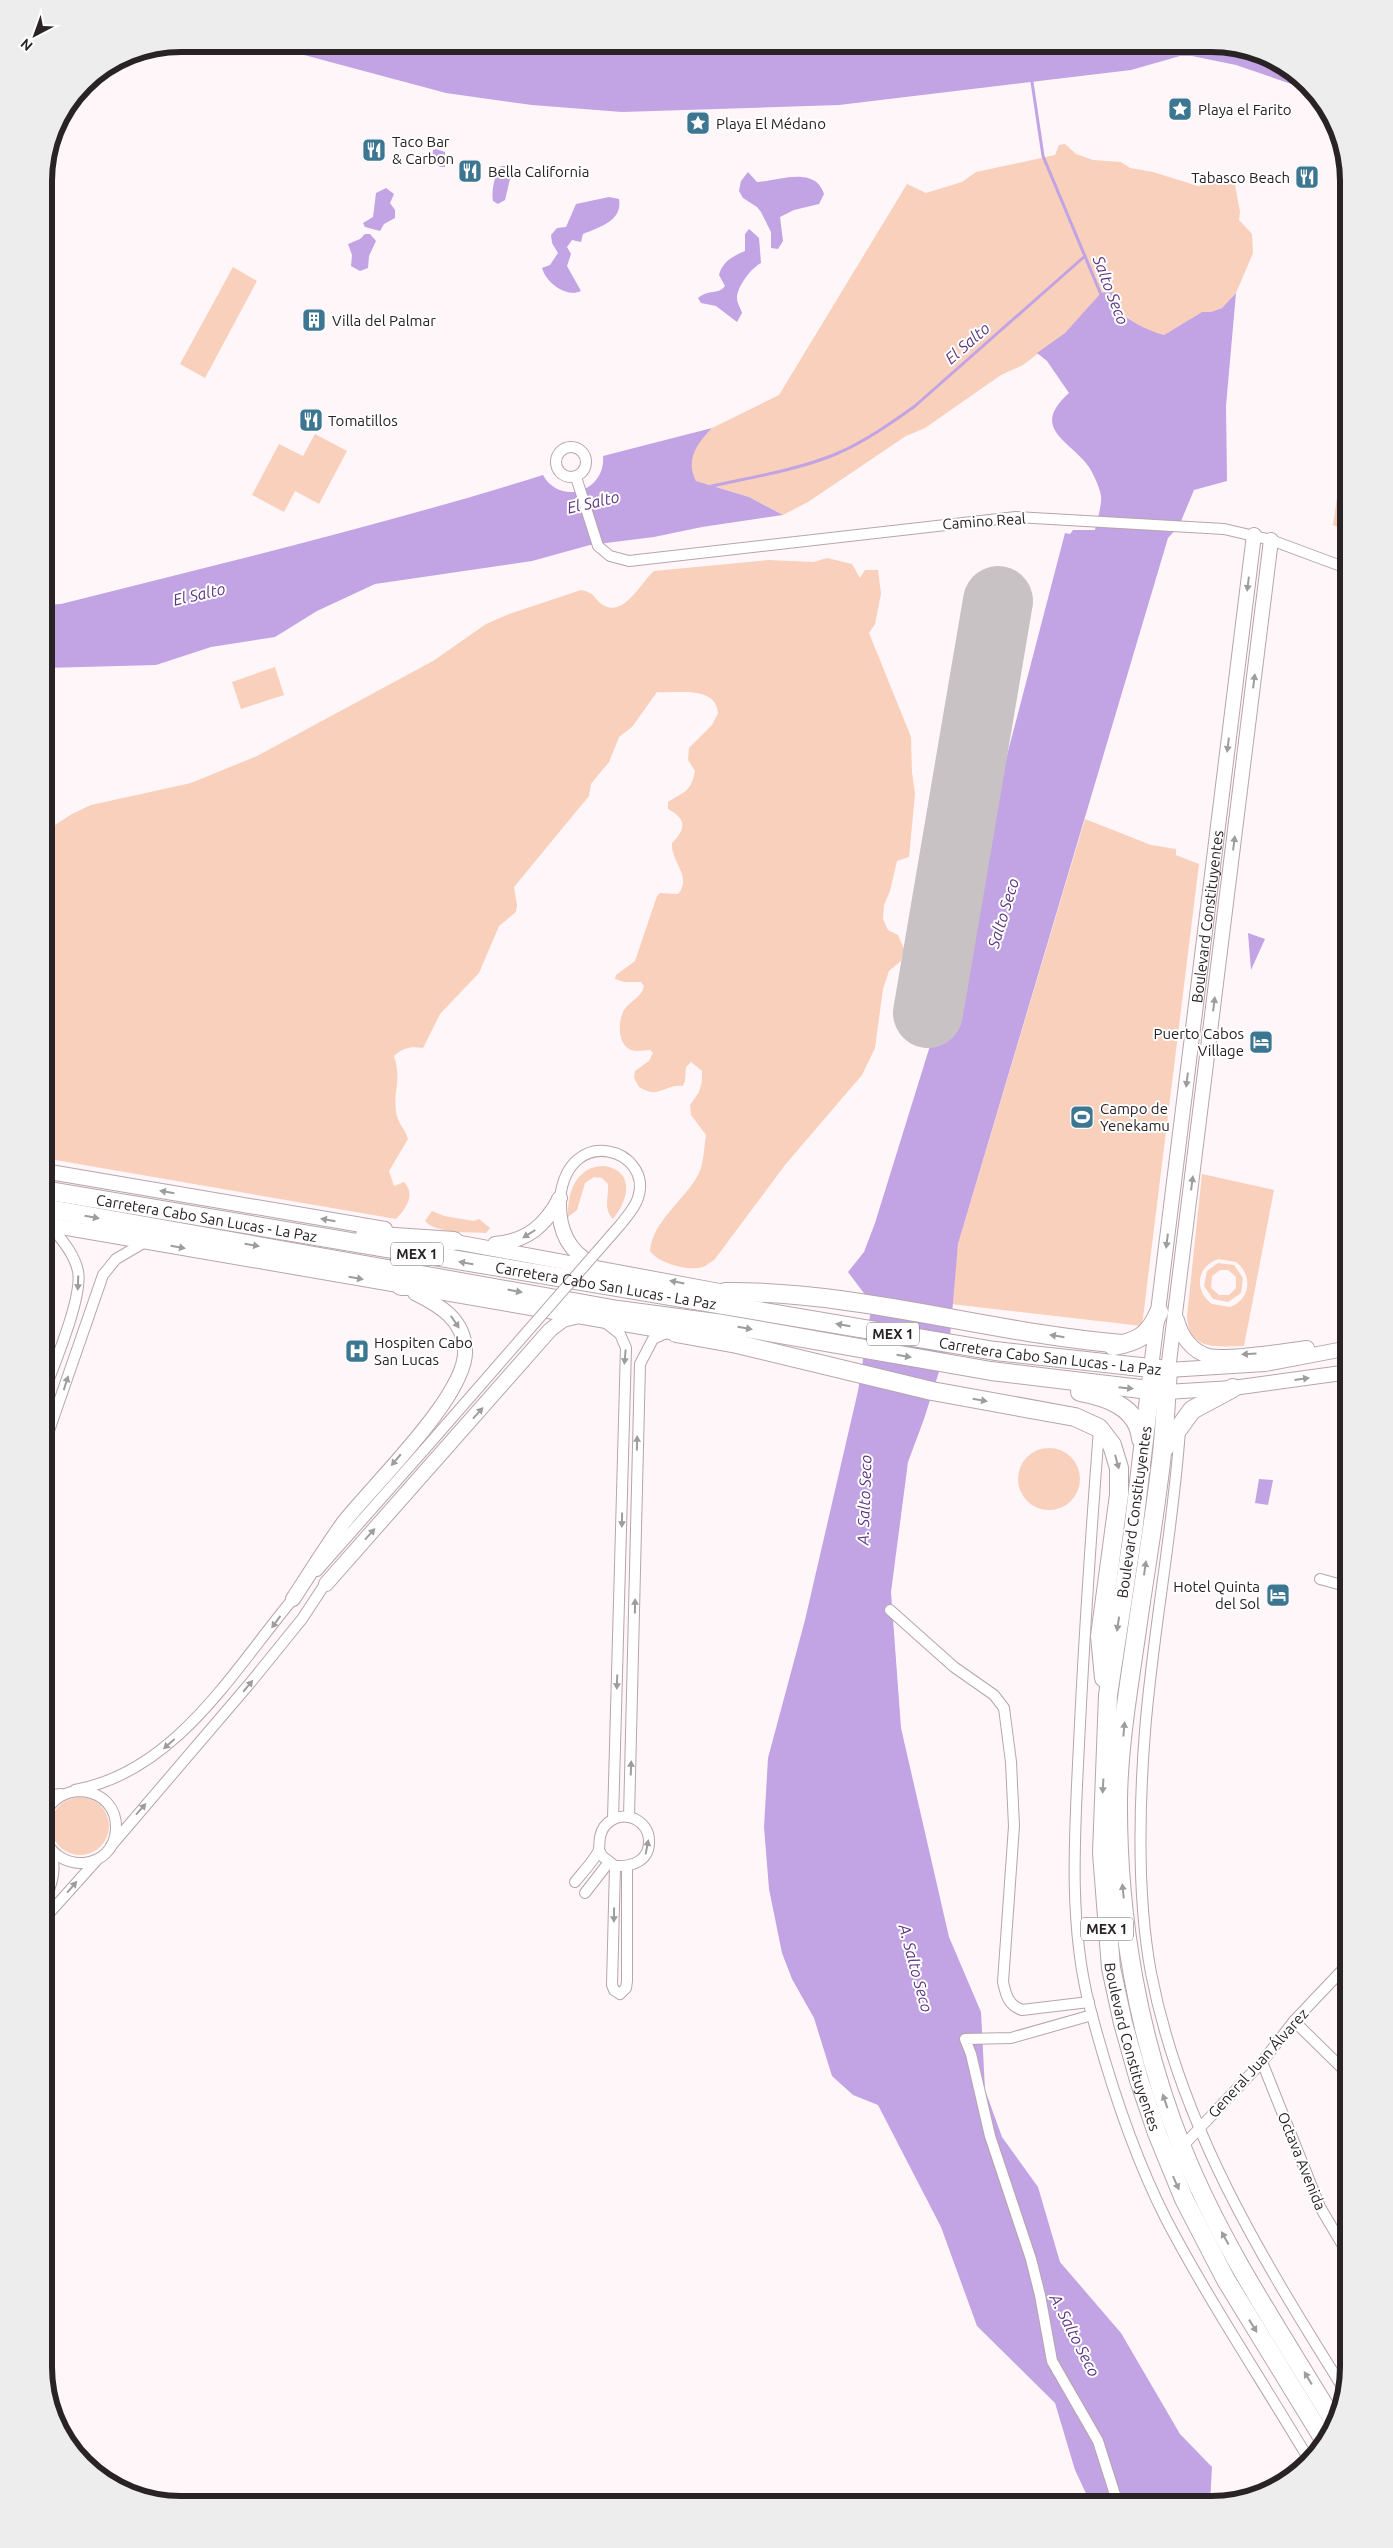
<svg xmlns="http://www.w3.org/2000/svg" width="1393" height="2548" viewBox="0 0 1393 2548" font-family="Ubuntu,sans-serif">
<rect width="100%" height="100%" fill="#fef6f9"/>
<g fill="#f9d0bb" fill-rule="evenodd">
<path d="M1065,144l11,10 17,6 28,2 9,6 23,4 45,14 36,-7 6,33 -1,8 13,14 1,19 -17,40 -14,15 -11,4h-9l-38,23 -21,-6 -30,-23 -32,10 -16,17 -42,32 -22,10 -76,53 -19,8 -98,66 -25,13 -34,-18 -53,-16 -5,-10v-9l2,-9 7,-12 12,-13 67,-33 128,-211 19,9 36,-11 14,-10 79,-17 4,-10z"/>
<path d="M233,267l24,14 -52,97 -25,-14z"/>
<path d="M315,434l32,17 -28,53 -24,-13 -11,21 -32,-17 27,-51 24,12z"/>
<path d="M1341,471l8,2v58l-16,-6z"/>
<path d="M827,558l25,6 8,14 5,-8h13l3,24 -6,30 -6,9 42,104 1,35 3,22 -6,63 -12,4 -7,30 -6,14 -1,14 5,11 10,5 6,14 -3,12 -12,10 -6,18 -8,59 -13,27 -77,90 -70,94c-5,4 -11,9 -18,9 -13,2 -40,-6 -47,-17 3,-32 36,-51 49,-78 5,-11 5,-26 7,-38l-15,-20 -1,-10 9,-13 3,-11v-10l-11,-9 -5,5 -1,14 -2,5c-20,-2 -23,14 -44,1l-5,-9 1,-7 14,-10 4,-8 -3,-3c-6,0 -13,2 -19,0 -14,-6 -13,-29 -7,-40 6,-9 18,-13 20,-24l-3,-4h-17l-9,-3 1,-4 19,-14 22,-65 3,-3 18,1c15,-17 -8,-33 -6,-51 14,-14 15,-24 -4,-34v-7c15,-10 23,-9 27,-31l-7,-11 1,-12 23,-23 6,-12c-2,-28 -42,-19 -61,-21l-25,35 -13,10 -10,25 -18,22 -2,12 -75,91 3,18 -1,7 -17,14 -20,47 -39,41 -17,34c-12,-2 -20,0 -29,8 8,26 -1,33 2,55 1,12 9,17 12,28l-19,32 5,15 10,-4c12,13 2,26 -8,37l-352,-61v-326l28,-18 19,-9 100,-22 66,-27 176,-95 53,-37 23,-10 72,-24c15,3 12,8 22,15 21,13 38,-23 51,-34l114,-11 46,2z"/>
<path d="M275,667l9,28 -43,14 -9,-27z"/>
<path d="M1085,819l66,26 25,4v6l23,9 -57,462 -191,-22 7,-60z"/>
<path d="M605,1166c31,6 23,35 8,53 -10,-10 -4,-23 -5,-35l-6,-6 -8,-1 -9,6 -8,27 -9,7c-1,-25 9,-52 37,-51z"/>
<path d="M1202,1174l72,16 -30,156c-26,0 -55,6 -57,-30zM1218,1259l18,3c17,13 15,37 -6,45l-18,-3c-18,-13 -16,-37 6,-45z"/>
<path d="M432,1211l12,5 30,5 5,-2 11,9 -4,5c-16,-1 -50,1 -61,-12z"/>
<path d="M1218,1263l16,2 9,13 -2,15 -13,9 -15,-3 -9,-13 3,-15zM1220,1270h8l8,7v11l-7,7h-10l-8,-7 1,-12z"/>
<circle cx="1049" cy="1479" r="31"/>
<circle cx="80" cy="1826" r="29"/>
</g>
<g fill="#c2a3e4">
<path d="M263,44h958l74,28 14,18 -73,-25 -44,-9h-12l-49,14 -292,35 -217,7 -90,-7 -86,-12z"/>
<path d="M436,149l9,3v15h-5l-8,-7 1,-10z"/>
<path d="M501,166h11l4,3v4l-6,6 -5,21 -7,4 -5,-3c-2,-9 2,-29 8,-35z"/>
<path d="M748,172l9,10c21,-1 58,-17 67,12l-5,10 -25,6 -14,7 3,24 -5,8 -7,-1v-16l-10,-20 -4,-5 -14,-9 -4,-7 2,-10z"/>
<path d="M386,188l8,6 -4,9 5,7v8l-11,6 -4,7 -15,-4 -2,-4 10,-6 3,-24z"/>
<path d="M609,197l10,2c4,22 -20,28 -36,35l-2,8 -9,-2 -5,7 4,7 -4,12 14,25c-14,7 -35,-8 -39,-23l8,-3 8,-12 -6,-10 -1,-8 6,-7 9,-1 10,-23z"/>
<path d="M749,229l10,9 2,25c-10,5 -24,24 -24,35 0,6 4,10 5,15l-5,9 -21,-16 -15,-3 -3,-5c11,-9 20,-3 27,-12l-6,-11c3,-13 14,-19 26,-24v-17z"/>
<path d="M365,234h5l6,7 -7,15 -1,12 -8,3 -9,-5 1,-11 -4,-11 12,-5z"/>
<path d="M1114,292l-1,14c17,15 30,23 51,29l38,-23h9l11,-4 14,-15 -10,113 1,75 -33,9 -15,36 -11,12 -210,706 -8,93 -26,82 -16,43 -17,130 10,136 48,209 32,75 4,78 17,47 36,50 22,75 61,71 59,101 32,33 -2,37h-119l-16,-34 -20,-67 -78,-77 -36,-99 -63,-122 -25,-10 -21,-19 -18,-58 -22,-39 -10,-26 -13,-64 -5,-62 4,-69 37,-138 53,-229 14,-87 -24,-32 16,-20 11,-29 63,-203 127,-487 5,1 3,-4h22c2,-10 7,-24 6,-34 -1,-8 -8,-23 -12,-29 -19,-27 -60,-38 -20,-74l-22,-32 -10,-8 28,-20 36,-40z"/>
<path d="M712,428c-15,16 -27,31 -16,53l53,16 34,18 -81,12 -48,10 -64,8 -58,16 -157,23 -58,27 -42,26 -64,10 -55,18 -112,3v-63l17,-1c162,-41 322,-79 482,-129 17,31 63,17 60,-19z"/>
<path d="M1248,933l17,6 -14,31z"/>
<path d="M1259,1479l14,1 -5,25 -13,-2z"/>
</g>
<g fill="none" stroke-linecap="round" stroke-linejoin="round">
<g stroke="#c2a3e4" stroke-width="3">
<path d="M1032,82l11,74 59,141"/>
<path d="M712,486c41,-9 85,-16 124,-32 28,-12 54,-30 79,-48l170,-150"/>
</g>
<path stroke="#c9c2c4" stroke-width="70" d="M928,1013l70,-412"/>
<g stroke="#b7a5aa" stroke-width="12">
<g id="street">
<circle cx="571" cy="462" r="15"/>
<path d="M576,477l22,69 12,10 19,5 387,-44 208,12 47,11 78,29"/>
<path d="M560,1198c9,-76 94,-48 78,0 -3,10 -11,18 -17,26"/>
<path d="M606,1323l14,11 6,14 -13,471"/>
<path d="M44,1392c10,-27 39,-95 34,-121 -4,-18 -17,-32 -28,-46"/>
<path d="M1099,1429c-8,105 -15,210 -20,315 -4,85 -11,177 10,260 19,73 43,148 77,215 43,82 95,160 142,239"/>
<path d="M1180,1430c-7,101 -27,200 -35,301 -6,77 -8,166 6,242 30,154 110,284 192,415"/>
<path d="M44,1445l59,-170 13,-16 29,-17"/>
<path d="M317,1571l107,-121"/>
<path d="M1320,1579l29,8"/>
<path d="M890,1610l64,57 40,28 10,13 7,54 3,64 -11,156c3,13 5,23 19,28l67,-8"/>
<path d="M75,1790c103,-19 160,-123 222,-196"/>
<path d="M44,1796l17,-2"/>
<path d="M629,1817l11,-453 13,-25 15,-7"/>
<path d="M44,1836c13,39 70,35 72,-7 2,-44 -60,-52 -72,-11"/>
<path d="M111,1846l140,-164 51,-63 27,-41"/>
<path d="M615,1866l-3,119 2,5 6,4 6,-6 1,-7v-115"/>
<path d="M575,1882c7,-9 17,-19 23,-30 2,-4 1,-10 2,-15 3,-16 20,-25 35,-18 8,4 14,12 14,21 1,21 -17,27 -34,26l-13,-10 -3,-6"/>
<path d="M585,1893l24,-31"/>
<path d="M44,1899c9,-14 13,-34 6,-49"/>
<path d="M44,1919l52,-58"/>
<path d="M1092,2015l-81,23 -46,1 6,15 19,82 41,123 9,36 12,66 46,80 20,63"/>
<path d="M1294,2021l55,54"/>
<path d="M1262,2062l58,145 29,49"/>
<path d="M1180,2149l82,-87 32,-41 55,-58"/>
</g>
</g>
<g stroke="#b7a5aa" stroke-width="16">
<g id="secondary">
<path d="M1271,540l-103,830 97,-6 84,-16"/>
<path d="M44,1171l341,58"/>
<path d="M559,1199c-1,27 7,51 32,64"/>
<path d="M44,1224l632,109"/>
<path d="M445,1240l280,52"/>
<path d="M495,1244c32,-3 50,-18 65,-46"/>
<path d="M1177,1320c4,16 15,32 32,36 20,4 75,-5 98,-8"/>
<path id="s1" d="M1151,1368l103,-833"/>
<path d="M1166,1392l67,-4 116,-16"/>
<path d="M326,1584l224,-254 13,-10 12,-3"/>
<path d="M293,1599c17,-26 33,-52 51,-77 29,-37 124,-128 121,-172 -1,-31 -26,-45 -50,-57"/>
</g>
</g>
<g stroke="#b7a5aa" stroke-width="20">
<g id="highway">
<path id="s2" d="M44,1190l951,161 173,19c-2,27 -3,55 -6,83 -6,56 -16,113 -24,169 -8,58 -19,118 -20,176 -1,119 20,241 65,352 38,95 97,182 150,270"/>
<path d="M44,1208l574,102 105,14 268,47 175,21"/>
<path d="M365,1235l89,6"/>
<path d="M401,1286h40"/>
<path d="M725,1292c135,-1 264,41 397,52"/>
<path d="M676,1333l61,11 195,47 143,26 24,11 13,17 7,23v27l-19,141 4,42"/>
<path d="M1113,1346c24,-4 36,-10 46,-34"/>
<path id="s3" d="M1151,1381l-18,151 -25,163 -6,158 9,115 12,55 16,57 18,53 27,66 42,81 100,163"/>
<path d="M1080,1392c27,5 58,15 61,47"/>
<path d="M1163,1450l29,-40 41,-22"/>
</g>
</g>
<use href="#street" stroke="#fff" stroke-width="10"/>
<use href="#secondary" stroke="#fff" stroke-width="14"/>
<use href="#highway" stroke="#fff" stroke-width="18"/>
<g stroke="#b7a5aa" stroke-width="12" stroke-linecap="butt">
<path id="street-bridge" d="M424,1450l197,-226"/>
</g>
<use href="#street-bridge" stroke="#fff" stroke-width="10"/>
</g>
<defs><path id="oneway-solid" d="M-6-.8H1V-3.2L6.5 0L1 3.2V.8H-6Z" transform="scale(1.25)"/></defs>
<g fill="#9f9c9d">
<use href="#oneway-solid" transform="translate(1248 584) rotate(97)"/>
<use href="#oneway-solid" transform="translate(1254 681) rotate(-83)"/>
<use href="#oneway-solid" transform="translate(1228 745) rotate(97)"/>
<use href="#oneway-solid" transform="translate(1234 843) rotate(-83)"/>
<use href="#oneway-solid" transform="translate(1214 1004) rotate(-83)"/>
<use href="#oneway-solid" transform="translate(1187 1080) rotate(97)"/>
<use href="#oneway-solid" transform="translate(1192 1183) rotate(-83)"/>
<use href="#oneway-solid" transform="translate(167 1192) rotate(-170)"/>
<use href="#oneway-solid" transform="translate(92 1217) rotate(10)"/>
<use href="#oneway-solid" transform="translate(328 1220) rotate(-170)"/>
<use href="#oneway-solid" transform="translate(529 1234) rotate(148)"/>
<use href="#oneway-solid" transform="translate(1167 1241) rotate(97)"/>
<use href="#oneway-solid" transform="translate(252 1245) rotate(10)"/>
<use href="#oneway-solid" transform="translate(178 1247) rotate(10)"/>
<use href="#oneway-solid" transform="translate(466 1263) rotate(-170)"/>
<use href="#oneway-solid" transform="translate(356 1278) rotate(10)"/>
<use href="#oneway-solid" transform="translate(677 1282) rotate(-169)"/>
<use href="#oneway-solid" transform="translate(78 1283) rotate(92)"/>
<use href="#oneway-solid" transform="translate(515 1291) rotate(11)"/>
<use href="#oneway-solid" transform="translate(455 1322) rotate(56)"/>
<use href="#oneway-solid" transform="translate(843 1325) rotate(-170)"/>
<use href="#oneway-solid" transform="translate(745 1328) rotate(10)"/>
<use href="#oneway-solid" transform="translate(1057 1336) rotate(-171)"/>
<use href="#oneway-solid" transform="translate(1249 1354) rotate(176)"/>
<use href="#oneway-solid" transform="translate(904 1356) rotate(10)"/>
<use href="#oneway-solid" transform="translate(625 1357) rotate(95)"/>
<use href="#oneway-solid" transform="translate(1302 1379) rotate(-8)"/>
<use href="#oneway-solid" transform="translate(66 1383) rotate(-72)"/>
<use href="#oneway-solid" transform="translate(1126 1388) rotate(6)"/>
<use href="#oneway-solid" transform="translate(980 1400) rotate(10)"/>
<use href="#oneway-solid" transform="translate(478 1413) rotate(-48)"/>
<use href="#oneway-solid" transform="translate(637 1443) rotate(-89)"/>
<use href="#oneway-solid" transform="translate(396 1460) rotate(130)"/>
<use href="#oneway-solid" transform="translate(1117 1462) rotate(75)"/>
<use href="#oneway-solid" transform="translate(622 1520) rotate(91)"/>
<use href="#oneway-solid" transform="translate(370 1534) rotate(-48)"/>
<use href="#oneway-solid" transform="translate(1145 1568) rotate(-82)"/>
<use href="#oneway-solid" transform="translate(635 1606) rotate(-89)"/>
<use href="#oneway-solid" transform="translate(276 1622) rotate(126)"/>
<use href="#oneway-solid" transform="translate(1118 1624) rotate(99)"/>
<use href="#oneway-solid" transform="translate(617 1682) rotate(92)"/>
<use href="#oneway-solid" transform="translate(248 1686) rotate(-50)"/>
<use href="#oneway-solid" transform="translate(1124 1729) rotate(-85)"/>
<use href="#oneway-solid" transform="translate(169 1744) rotate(139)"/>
<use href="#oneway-solid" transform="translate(631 1768) rotate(-88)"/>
<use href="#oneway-solid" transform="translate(1103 1786) rotate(93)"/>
<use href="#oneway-solid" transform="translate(141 1809) rotate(-48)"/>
<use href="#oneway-solid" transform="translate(647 1847) rotate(-79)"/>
<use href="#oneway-solid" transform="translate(72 1887) rotate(-49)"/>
<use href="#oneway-solid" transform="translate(1123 1891) rotate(-96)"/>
<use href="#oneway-solid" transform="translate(614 1915) rotate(91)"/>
<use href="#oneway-solid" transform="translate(1165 2101) rotate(-109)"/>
<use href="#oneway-solid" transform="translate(1176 2183) rotate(66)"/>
<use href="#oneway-solid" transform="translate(1225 2238) rotate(-119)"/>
<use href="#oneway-solid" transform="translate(1253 2326) rotate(58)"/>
<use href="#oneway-solid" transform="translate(1308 2378) rotate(-121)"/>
</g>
<defs>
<g id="sight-square" transform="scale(1.25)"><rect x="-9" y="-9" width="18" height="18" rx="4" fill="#3d7690" stroke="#fff"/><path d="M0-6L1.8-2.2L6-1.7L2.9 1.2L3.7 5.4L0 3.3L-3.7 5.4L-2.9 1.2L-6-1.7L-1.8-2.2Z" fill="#fff"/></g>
<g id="restaurant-square" transform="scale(1.25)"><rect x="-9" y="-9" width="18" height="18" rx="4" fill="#3d7690" stroke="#fff"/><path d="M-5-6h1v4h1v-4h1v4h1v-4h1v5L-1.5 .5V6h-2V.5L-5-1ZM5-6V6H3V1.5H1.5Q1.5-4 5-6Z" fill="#fff"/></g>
<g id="building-square" transform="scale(1.25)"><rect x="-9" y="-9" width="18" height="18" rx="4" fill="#3d7690" stroke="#fff"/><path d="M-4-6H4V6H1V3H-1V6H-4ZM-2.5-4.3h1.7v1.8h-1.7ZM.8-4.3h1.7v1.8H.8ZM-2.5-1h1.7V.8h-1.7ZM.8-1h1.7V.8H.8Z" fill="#fff"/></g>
<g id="hotel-square" transform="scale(1.25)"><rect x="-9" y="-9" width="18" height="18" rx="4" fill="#3d7690" stroke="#fff"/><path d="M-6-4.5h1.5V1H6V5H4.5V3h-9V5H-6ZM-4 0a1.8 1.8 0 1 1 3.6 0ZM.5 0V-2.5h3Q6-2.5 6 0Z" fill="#fff"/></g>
<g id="stadium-square" transform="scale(1.25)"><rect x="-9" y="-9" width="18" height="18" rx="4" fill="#3d7690" stroke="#fff"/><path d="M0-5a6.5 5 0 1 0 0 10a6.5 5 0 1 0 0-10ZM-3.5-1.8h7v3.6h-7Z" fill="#fff"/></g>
<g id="hospital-square" transform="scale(1.25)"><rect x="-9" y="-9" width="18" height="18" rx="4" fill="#3d7690" stroke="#fff"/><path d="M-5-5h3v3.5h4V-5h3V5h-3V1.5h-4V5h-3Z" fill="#fff"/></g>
</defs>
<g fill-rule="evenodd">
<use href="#sight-square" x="1180" y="109"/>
<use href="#sight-square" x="698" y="123"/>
<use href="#restaurant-square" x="374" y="150"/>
<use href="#restaurant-square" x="470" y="171"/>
<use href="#restaurant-square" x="1307" y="177"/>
<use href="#building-square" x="314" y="320"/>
<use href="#restaurant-square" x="311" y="420"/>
<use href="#hotel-square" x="1261" y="1042"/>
<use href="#stadium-square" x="1082" y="1117"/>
<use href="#hospital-square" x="357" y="1351"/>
<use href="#hotel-square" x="1278" y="1595"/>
</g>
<g text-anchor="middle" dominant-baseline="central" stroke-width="4" stroke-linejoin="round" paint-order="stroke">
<g fill="#fff" stroke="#6a6567" stroke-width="1">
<rect x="391" y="1242.5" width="52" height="23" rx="4"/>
<rect x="867" y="1322.5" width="52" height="23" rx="4"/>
<rect x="1081" y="1917.5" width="52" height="23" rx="4"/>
</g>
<g font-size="14" font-weight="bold" fill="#2a2326">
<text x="417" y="1254">MEX 1</text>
<text x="893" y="1334">MEX 1</text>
<text x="1107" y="1929">MEX 1</text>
</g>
<g font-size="15" fill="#2a2326" stroke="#fff" text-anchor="start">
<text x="1198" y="109">Playa el Farito</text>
<text x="716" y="123">Playa El Médano</text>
<text x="392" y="141">Taco Bar<tspan x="392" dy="17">&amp; Carbon</tspan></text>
<text x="488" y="171">Bella California</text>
<text x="1290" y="177" text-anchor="end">Tabasco Beach</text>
<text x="332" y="320">Villa del Palmar</text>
<text x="328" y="420">Tomatillos</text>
<text x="1244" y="1033" text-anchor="end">Puerto Cabos<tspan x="1244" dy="17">Village</tspan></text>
<text x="1100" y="1108">Campo de<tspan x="1100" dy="17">Yenekamu</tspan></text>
<text x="374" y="1342">Hospiten Cabo<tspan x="374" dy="17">San Lucas</tspan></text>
<text x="1260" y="1586" text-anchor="end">Hotel Quinta<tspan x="1260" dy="17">del Sol</tspan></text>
</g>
<g font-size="15" fill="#2a2326" stroke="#fff">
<text transform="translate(984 521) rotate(-4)">Camino Real</text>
<text stroke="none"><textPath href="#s1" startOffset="455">Boulevard Constituyentes</textPath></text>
<text stroke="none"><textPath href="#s2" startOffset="165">Carretera Cabo San Lucas - La Paz</textPath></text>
<text stroke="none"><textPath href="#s2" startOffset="570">Carretera Cabo San Lucas - La Paz</textPath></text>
<text stroke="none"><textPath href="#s2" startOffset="1020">Carretera Cabo San Lucas - La Paz</textPath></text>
<text transform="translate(1134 1512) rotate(-82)">Boulevard Constituyentes</text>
<text stroke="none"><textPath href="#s3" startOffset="672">Boulevard Constituyentes</textPath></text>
<text transform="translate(1258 2063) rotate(-48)">General Juan Álvarez</text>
<text transform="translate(1302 2161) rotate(68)">Octava Avenida</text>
</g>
<g font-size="16" font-style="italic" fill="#5d3582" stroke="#fff">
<text transform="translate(1111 290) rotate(69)">Salto Seco</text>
<text transform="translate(967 343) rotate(-41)">El Salto</text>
<text transform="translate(593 502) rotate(-13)">El Salto</text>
<text transform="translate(199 594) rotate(-13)">El Salto</text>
<text transform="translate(1003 913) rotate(-73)">Salto Seco</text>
<text transform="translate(864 1500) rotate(-88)">A. Salto Seco</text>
<text transform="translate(916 1968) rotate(75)">A. Salto Seco</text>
<text transform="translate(1075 2335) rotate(63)">A. Salto Seco</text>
</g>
</g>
<path d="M0 0H1393V2548H0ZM181 52H1211A129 129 0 0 1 1340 181V2367A129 129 0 0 1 1211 2496H181A129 129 0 0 1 52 2367V181A129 129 0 0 1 181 52Z" fill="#eeedee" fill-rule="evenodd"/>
<path fill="none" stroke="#2a2326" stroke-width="6" d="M181 52H1211A129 129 0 0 1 1340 181V2367A129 129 0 0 1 1211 2496H181A129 129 0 0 1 52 2367V181A129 129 0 0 1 181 52Z"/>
<g transform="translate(35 35) rotate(221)" stroke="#ffffff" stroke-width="4" paint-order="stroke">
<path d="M0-4L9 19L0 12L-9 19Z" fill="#2a2326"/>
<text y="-8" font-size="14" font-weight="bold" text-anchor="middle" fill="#2a2326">N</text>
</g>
</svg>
